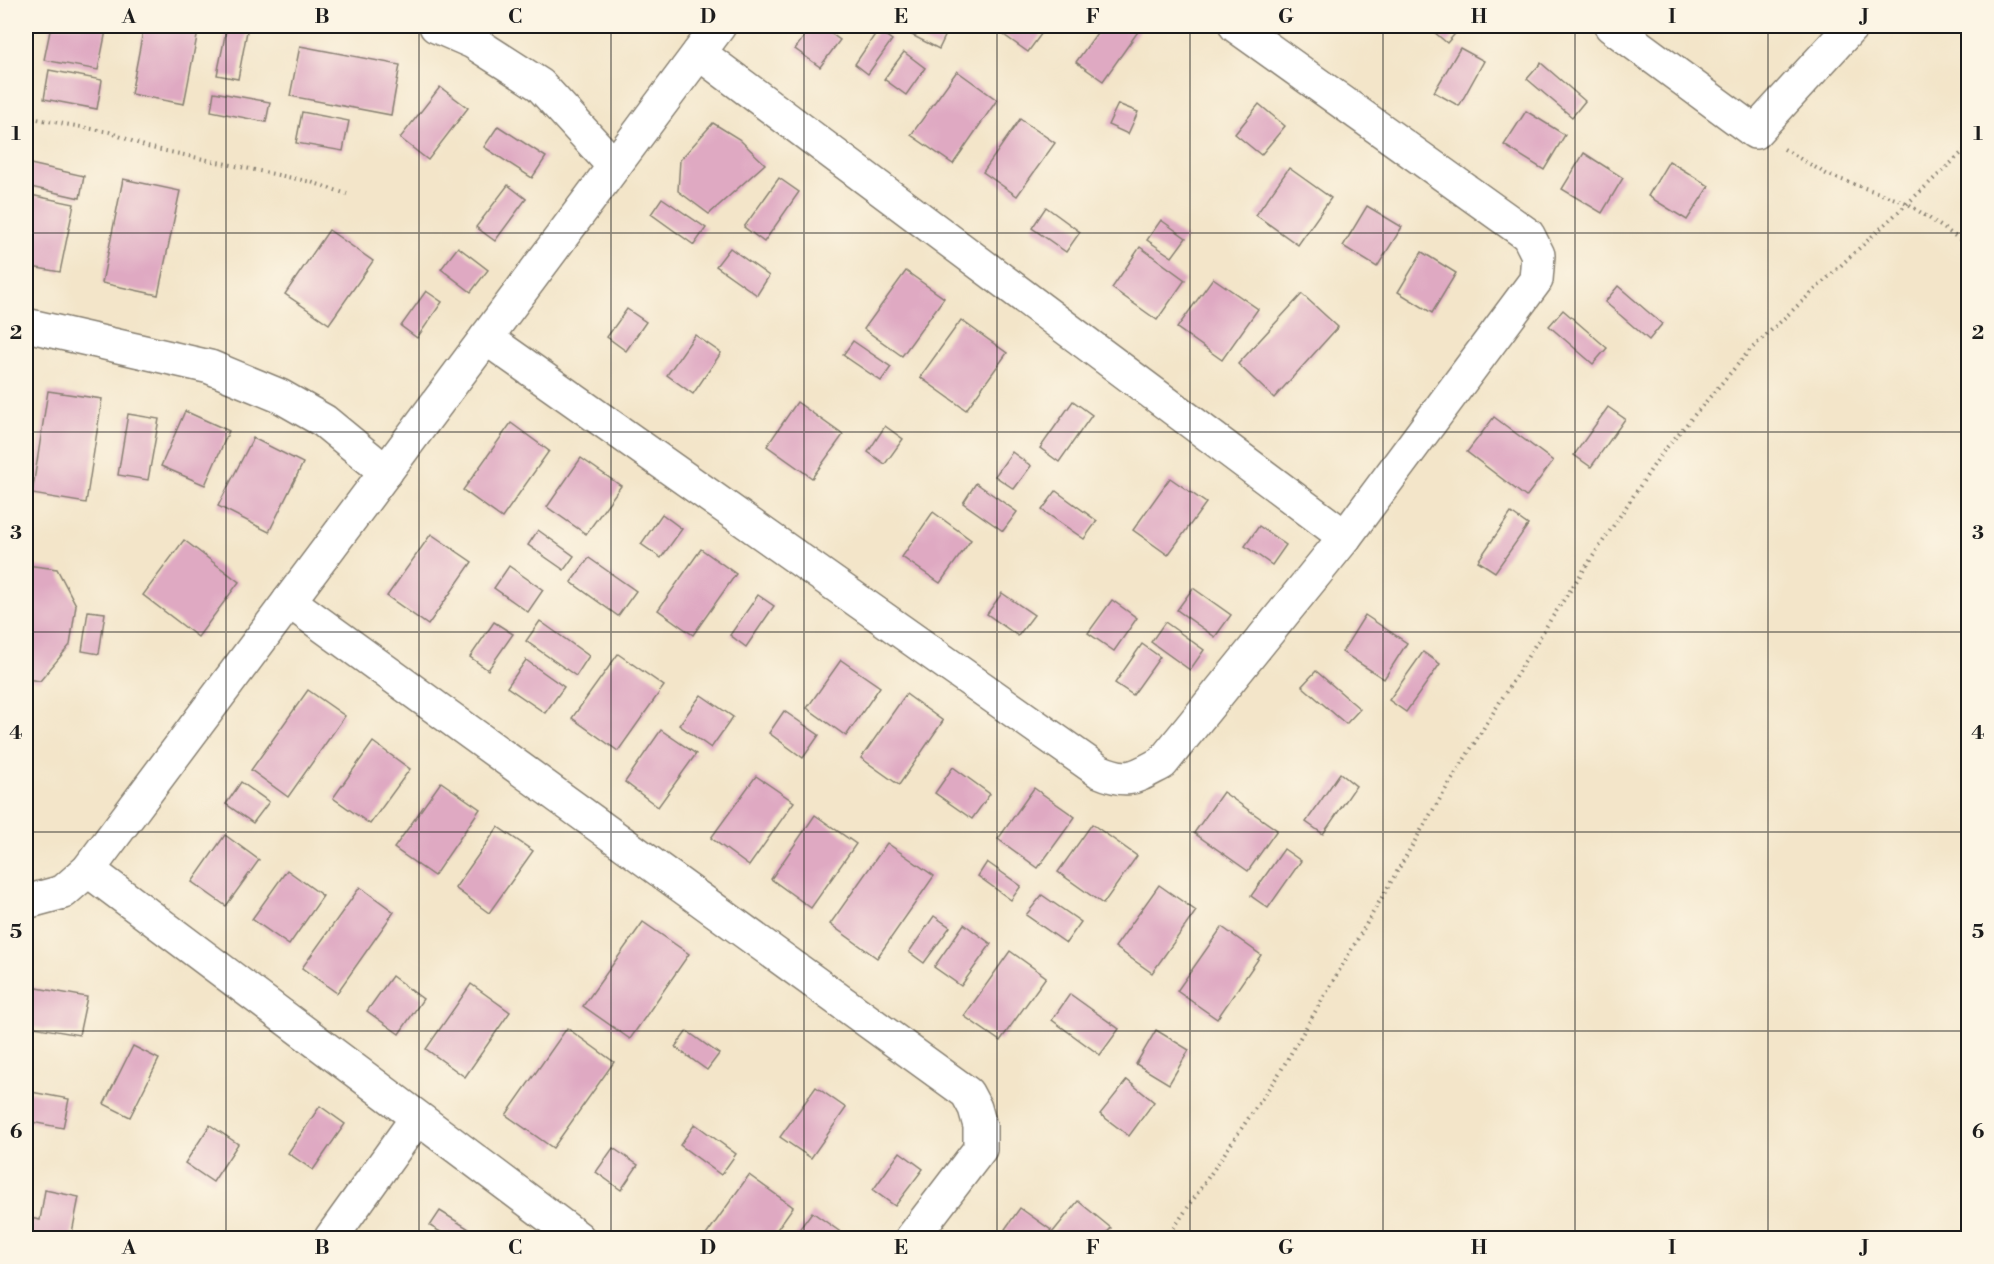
<svg xmlns="http://www.w3.org/2000/svg" width="1994" height="1264" viewBox="0 0 1994 1264" font-family="'Libre Bodoni',serif">
<rect width="100%" height="100%" fill="#fcf5e5"/>
<filter id="ink" filterUnits="userSpaceOnUse"><feTurbulence type="fractalNoise" baseFrequency=".0167" numOctaves="2"/><feDisplacementMap in="SourceGraphic" scale="12" xChannelSelector="R" yChannelSelector="G"/><feConvolveMatrix kernelMatrix="1 2 1 2 8 2 1 2 1" color-interpolation-filters="sRGB"/></filter>
<filter id="wash" filterUnits="userSpaceOnUse"><feTurbulence type="fractalNoise" baseFrequency=".008" numOctaves="4" result="noise"/><feDisplacementMap in="SourceGraphic" scale="24" xChannelSelector="R" yChannelSelector="G"/><feGaussianBlur stdDeviation="1.35" result="paint"/><feColorMatrix in="noise" values="0 0 0 0 0 0 0 0 0 0 0 0 0 0 0 0 0 1.4 0 .05"/><feComposite in="paint" operator="in"/></filter>
<g filter="url(#wash)">
<rect width="100%" height="100%" fill="#f3e5c9"/>
<g id="blocks">
<g fill="#dfa9c2">
<path d="M51,26h56l-9,44 -54,-10z"/>
<path d="M144,26h55l-15,78 -53,-10z"/>
<path d="M227,26h21l-10,53 -21,-4z"/>
<path d="M812,26h8l20,14 -20,27 -25,-18z"/>
<path d="M899,26h40l9,4 -9,19 -41,-21z"/>
<path d="M991,26h56l-19,26z"/>
<path d="M1102,26h40l-39,55 -27,-19z"/>
<path d="M1427,26h32l2,1 -14,16z"/>
<path d="M878,30l14,10 -24,34 -13,-10z"/>
<path d="M300,46l100,19 -9,50 -101,-19z"/>
<path d="M1460,48l24,13 -25,45 -25,-14z"/>
<path d="M904,52l21,16 -19,27 -22,-16z"/>
<path d="M1541,63l44,38 -13,16 -45,-38z"/>
<path d="M49,70l53,10 -5,29 -53,-10z"/>
<path d="M957,71l40,29 -44,64 -42,-29z"/>
<path d="M440,87l28,21 -40,52 -28,-22z"/>
<path d="M214,92l56,10 -4,20 -55,-11z"/>
<path d="M1118,104l20,8 -10,22 -20,-9z"/>
<path d="M1259,104l26,22 -24,29 -26,-21z"/>
<path d="M1526,111l39,24 -21,35 -40,-25z"/>
<path d="M302,112l47,9 -6,30 -47,-8z"/>
<path d="M1020,119l35,24 -38,53 -34,-24z"/>
<path d="M713,123l26,16 26,25 -56,50 -31,-23 2,-31z"/>
<path d="M498,126l48,31 -14,21 -48,-31z"/>
<path d="M1584,153l39,25 -21,35 -40,-24z"/>
<path d="M1669,161l40,25 -22,34 -39,-24z"/>
<path d="M26,163l58,13 -4,22 -54,-12z"/>
<path d="M1289,168l42,30 -33,47 -42,-30z"/>
<path d="M779,178l20,14 -35,50 -20,-15z"/>
<path d="M123,179l57,12 -22,104 -56,-12z"/>
<path d="M508,185l18,14 -31,42 -19,-14z"/>
<path d="M26,194l48,10 -14,68 -34,-6z"/>
<path d="M662,198l44,30 -12,17 -43,-31z"/>
<path d="M1367,206l35,21 -25,40 -34,-21z"/>
<path d="M1046,207l34,25 -14,20 -34,-24z"/>
<path d="M1161,220l25,18 -14,19 -25,-17z"/>
<path d="M329,230l44,31 -44,63 -44,-30z"/>
<path d="M458,247l30,23 -17,22 -30,-23z"/>
<path d="M1140,247l45,33 -28,40 -45,-32z"/>
<path d="M730,248l39,28 -12,19 -41,-29z"/>
<path d="M1422,252l34,21 -24,40 -34,-21z"/>
<path d="M906,271l38,27 -42,58 -38,-27z"/>
<path d="M1213,278l45,31 -36,51 -45,-32z"/>
<path d="M1618,286l44,38 -13,16 -44,-38z"/>
<path d="M426,291l16,11 -25,36 -16,-12z"/>
<path d="M1302,294l36,33 -64,71 -36,-34z"/>
<path d="M627,309l19,13 -20,29 -19,-14z"/>
<path d="M1563,310l44,38 -14,16 -44,-38z"/>
<path d="M961,320l46,33 -41,57 -46,-33z"/>
<path d="M695,335l26,18 -28,41 -26,-19z"/>
<path d="M853,341l38,26 -10,14 -38,-26z"/>
<path d="M48,391l54,8 -16,104 -54,-9z"/>
<path d="M1073,401l19,14 -33,47 -19,-14z"/>
<path d="M797,402l46,33 -31,43 -45,-32z"/>
<path d="M1608,407l17,12 -34,48 -17,-12z"/>
<path d="M185,411l44,20 -24,54 -44,-19z"/>
<path d="M128,414l31,5 -11,61 -30,-5z"/>
<path d="M1494,417l59,44 -27,36 -59,-45z"/>
<path d="M511,423l38,28 -47,67 -39,-28z"/>
<path d="M885,426l18,13 -18,25 -17,-12z"/>
<path d="M253,438l50,25 -34,69 -51,-26z"/>
<path d="M1012,452l19,14 -17,23 -19,-13z"/>
<path d="M581,458l40,28 -35,48 -39,-27z"/>
<path d="M1170,478l36,25 -38,52 -35,-25z"/>
<path d="M976,483l41,29 -14,19 -40,-28z"/>
<path d="M1056,491l41,30 -13,18 -42,-29z"/>
<path d="M933,512l38,28 -31,43 -38,-26z"/>
<path d="M1511,513l17,12 -33,47 -17,-11z"/>
<path d="M662,514l20,15 -21,29 -20,-14z"/>
<path d="M1259,526l27,19 -14,20 -27,-19z"/>
<path d="M538,530l36,26 -10,14 -36,-25z"/>
<path d="M431,534l41,28 -44,63 -41,-29z"/>
<path d="M184,540l55,42 -41,55 -55,-42z"/>
<path d="M701,549l35,25 -43,61 -35,-25z"/>
<path d="M589,558l47,33 -18,25 -47,-34z"/>
<path d="M26,565l31,4 19,36 -6,40 -30,36 -14,-2z"/>
<path d="M509,566l34,24 -15,22 -34,-24z"/>
<path d="M1193,588l38,27 -16,22 -38,-27z"/>
<path d="M1002,593l32,22 -16,21 -31,-22z"/>
<path d="M758,595l16,11 -28,41 -16,-12z"/>
<path d="M1112,600l25,18 -23,33 -26,-18z"/>
<path d="M88,611l17,2 -6,41 -17,-3z"/>
<path d="M1365,615l42,28 -23,36 -42,-27z"/>
<path d="M540,621l49,35 -13,20 -50,-35z"/>
<path d="M494,622l19,12 -25,36 -18,-13z"/>
<path d="M1165,622l39,28 -14,20 -39,-28z"/>
<path d="M1142,644l18,13 -27,38 -18,-12z"/>
<path d="M1423,652l17,12 -34,48 -17,-12z"/>
<path d="M618,654l46,32 -46,65 -46,-33z"/>
<path d="M526,660l38,27 -19,26 -38,-26z"/>
<path d="M841,660l39,27 -34,49 -39,-28z"/>
<path d="M1316,671l44,38 -14,15 -44,-38z"/>
<path d="M308,690l37,26 -57,81 -37,-27z"/>
<path d="M906,694l37,27 -44,64 -38,-27z"/>
<path d="M701,695l32,22 -22,31 -32,-23z"/>
<path d="M784,711l35,24 -16,23 -34,-25z"/>
<path d="M661,730l35,24 -38,53 -33,-25z"/>
<path d="M373,742l37,27 -40,55 -37,-26z"/>
<path d="M953,767l37,27 -18,25 -37,-26z"/>
<path d="M1340,773l16,13 -33,48 -17,-12z"/>
<path d="M756,776l38,26 -45,64 -38,-28z"/>
<path d="M241,782l28,20 -16,21 -27,-19z"/>
<path d="M441,782l39,27 -46,67 -40,-28z"/>
<path d="M1034,788l41,29 -37,51 -40,-29z"/>
<path d="M1223,792l54,38 -29,41 -54,-38z"/>
<path d="M815,815l41,29 -45,64 -40,-29z"/>
<path d="M1092,824l45,32 -34,48 -45,-32z"/>
<path d="M498,827l35,24 -44,62 -34,-25z"/>
<path d="M225,835l34,25 -33,46 -34,-24z"/>
<path d="M887,843l47,33 -57,82 -47,-34z"/>
<path d="M1284,849l17,12 -33,47 -17,-12z"/>
<path d="M987,862l34,24 -10,14 -33,-24z"/>
<path d="M287,870l36,26 -34,49 -37,-26z"/>
<path d="M1159,885l37,26 -44,62 -37,-26z"/>
<path d="M360,887l34,25 -57,81 -35,-25z"/>
<path d="M1042,895l39,27 -15,21 -40,-28z"/>
<path d="M934,916l16,11 -26,36 -15,-11z"/>
<path d="M643,922l46,32 -59,85 -47,-33z"/>
<path d="M964,924l27,20 -30,42 -27,-19z"/>
<path d="M1222,927l39,28 -44,64 -40,-28z"/>
<path d="M1010,951l36,26 -46,64 -36,-25z"/>
<path d="M392,976l31,23 -24,35 -32,-23z"/>
<path d="M471,984l39,28 -45,65 -39,-28z"/>
<path d="M26,986l61,11 -8,38 -45,-8 -7,40z"/>
<path d="M1070,994l49,35 -19,26 -48,-35z"/>
<path d="M567,1028l47,34 -61,86 -47,-33z"/>
<path d="M1156,1030l33,20 -20,34 -33,-20z"/>
<path d="M687,1031l32,23 -12,16 -32,-23z"/>
<path d="M133,1046l26,13 -29,58 -26,-13z"/>
<path d="M1127,1080l27,22 -25,34 -29,-22z"/>
<path d="M816,1087l30,21 -35,50 -31,-21z"/>
<path d="M26,1091l43,8 -6,29 -37,-7z"/>
<path d="M320,1106l25,18 -32,46 -25,-17z"/>
<path d="M695,1124l41,30 -15,21 -41,-30z"/>
<path d="M210,1125l28,19 -25,38 -28,-19z"/>
<path d="M613,1148l25,17 -17,25 -25,-18z"/>
<path d="M900,1152l23,17 -28,37 -22,-16z"/>
<path d="M749,1175l44,32 -22,31h-67z"/>
<path d="M45,1190l34,7 -8,41h-45v-21l14,3z"/>
<path d="M1078,1201l33,27 -9,10h-54z"/>
<path d="M1020,1208l31,22 -6,8h-27l-13,-9z"/>
<path d="M440,1211l29,18 -6,9h-12l-21,-12z"/>
<path d="M812,1212l37,26h-56z"/>
</g>
</g>
</g>
<g filter="url(#ink)">
<use href="#blocks" fill-opacity="0" stroke="#888072" stroke-width="1.5"/>
<g fill="none" stroke-linecap="round" stroke-linejoin="round">
<g stroke="#888072" stroke-width="36">
<g id="street">
<path d="M436,26l37,16 67,43 74,81"/>
<path d="M1611,26l144,106 97,-106"/>
<path d="M699,53l646,484"/>
<path d="M26,325l184,42 70,29 44,25 62,51"/>
<path d="M486,338l613,433c30,13 36,6 63,-8l183,-226 191,-257 2,-25 -10,-20 -292,-209"/>
<path d="M289,601l678,492 8,15 5,18v23l-68,89"/>
<path d="M88,870l490,368"/>
<path d="M26,902l37,-10 25,-22 631,-844"/>
<path d="M331,1238l86,-120"/>
</g>
</g>
<g stroke="#888072" stroke-width="4" stroke-dasharray="1.5 4.5" stroke-linecap="butt">
<path d="M26,117l83,15 38,15 164,35 36,12"/>
<path d="M1784,149l44,26 79,28 61,42"/>
<path d="M1167,1238l113,-166 150,-257 121,-196 111,-166 88,-103 218,-203"/>
</g>
<use href="#street" stroke="#fff" stroke-width="33"/>
</g>
</g>
<path fill="none" stroke="#1c1c1c" stroke-width="1.5" stroke-opacity="0.55" d="M226,26v1212M419,26v1212M611,26v1212M804,26v1212M997,26v1212M1190,26v1212M1383,26v1212M1575,26v1212M1768,26v1212M26,233h1942M26,432h1942M26,632h1942M26,832h1942M26,1031h1942"/>
<rect width="1994" height="1264" fill="none" stroke="#fcf5e5" stroke-width="66"/>
<rect x="33" y="33" width="1928" height="1198" fill="none" stroke="#1c1c1c" stroke-width="2"/>
<g font-size="20" text-anchor="middle" font-weight="bold" fill="#1c1c1c">
<text x="129" y="23">A</text>
<text x="322" y="23">B</text>
<text x="515" y="23">C</text>
<text x="708" y="23">D</text>
<text x="901" y="23">E</text>
<text x="1093" y="23">F</text>
<text x="1286" y="23">G</text>
<text x="1479" y="23">H</text>
<text x="1672" y="23">I</text>
<text x="1865" y="23">J</text>
<text x="16" y="140">1</text>
<text x="1978" y="140">1</text>
<text x="16" y="339">2</text>
<text x="1978" y="339">2</text>
<text x="16" y="539">3</text>
<text x="1978" y="539">3</text>
<text x="16" y="739">4</text>
<text x="1978" y="739">4</text>
<text x="16" y="938">5</text>
<text x="1978" y="938">5</text>
<text x="16" y="1138">6</text>
<text x="1978" y="1138">6</text>
<text x="129" y="1254">A</text>
<text x="322" y="1254">B</text>
<text x="515" y="1254">C</text>
<text x="708" y="1254">D</text>
<text x="901" y="1254">E</text>
<text x="1093" y="1254">F</text>
<text x="1286" y="1254">G</text>
<text x="1479" y="1254">H</text>
<text x="1672" y="1254">I</text>
<text x="1865" y="1254">J</text>
</g>
</svg>
